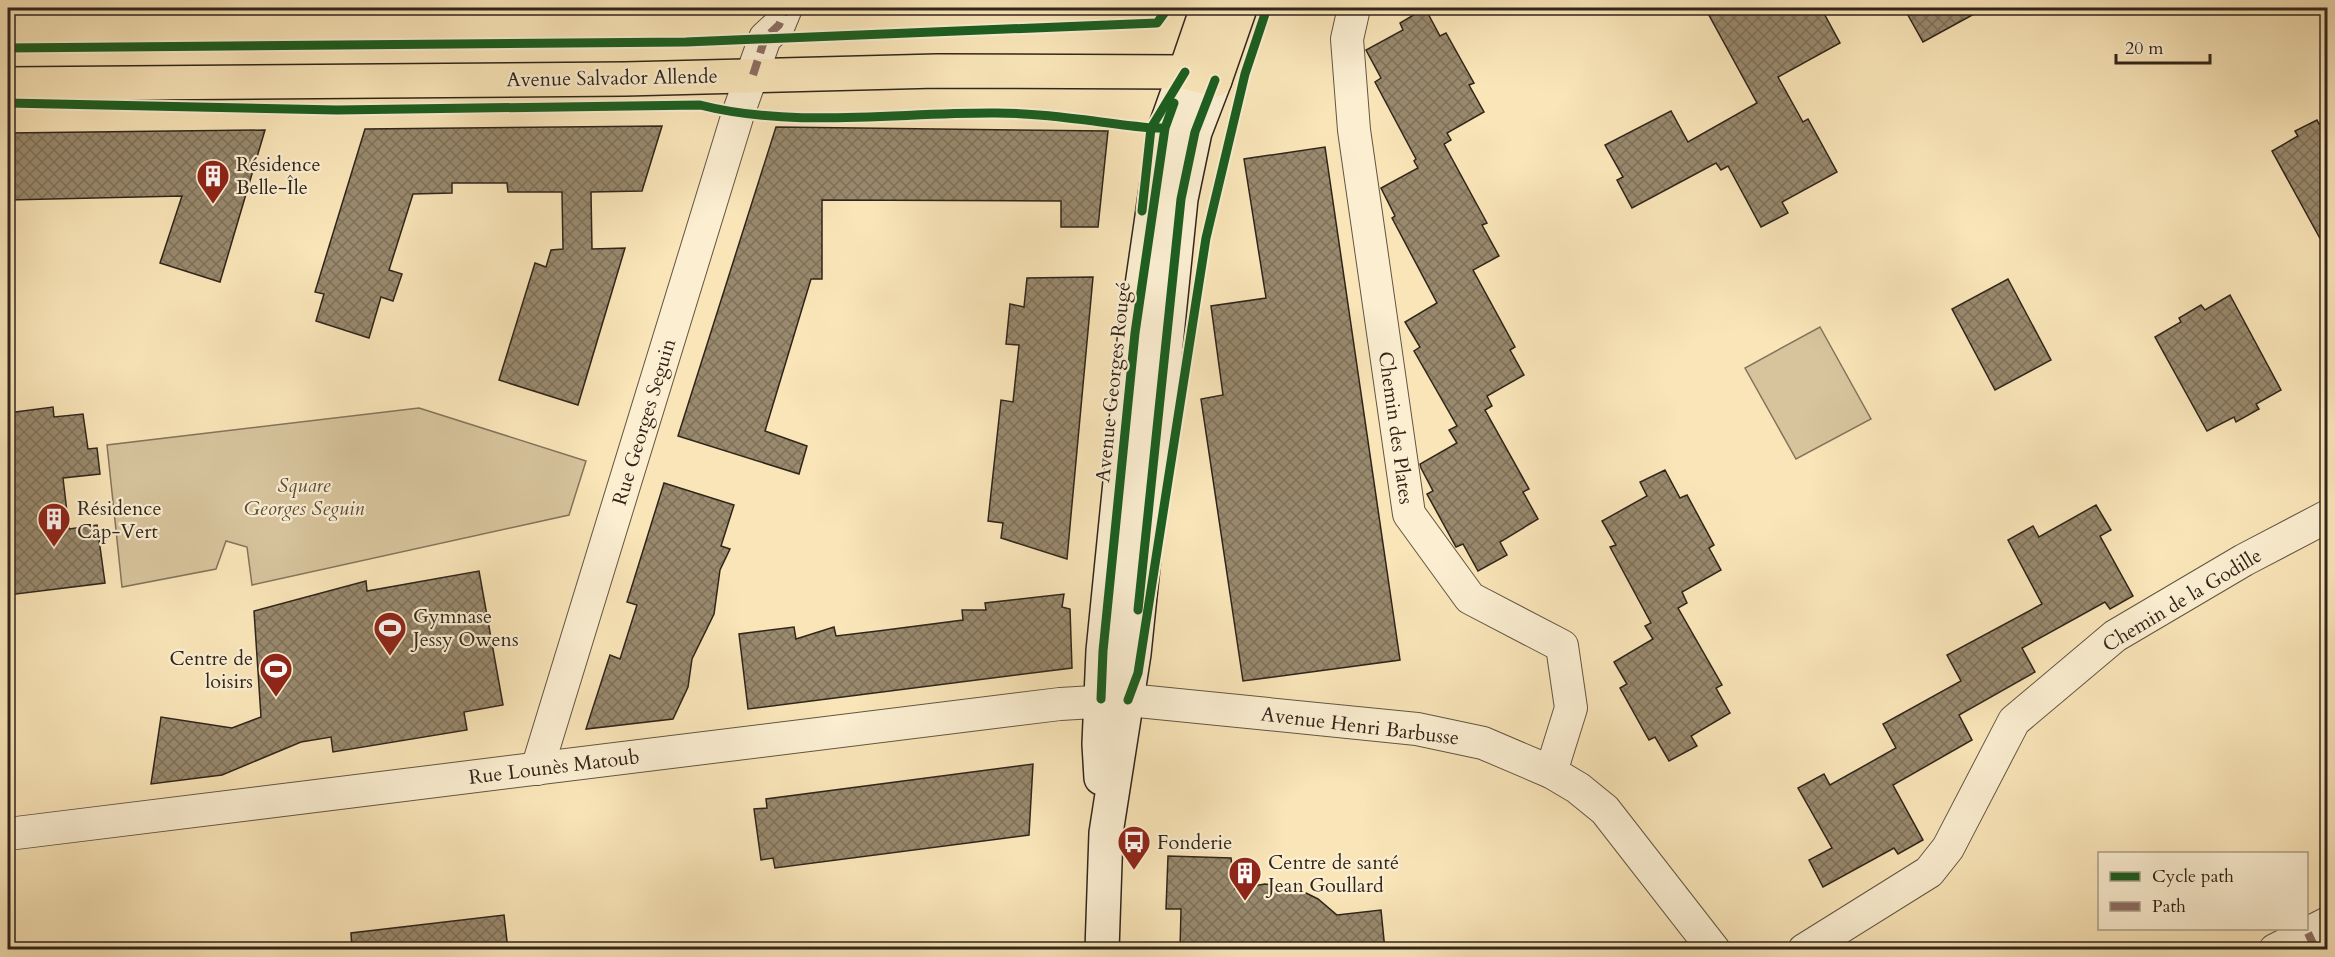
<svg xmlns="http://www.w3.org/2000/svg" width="2335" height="957" viewBox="0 0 2335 957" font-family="Cardo,serif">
<defs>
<pattern id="building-cross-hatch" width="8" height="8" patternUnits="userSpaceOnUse" patternTransform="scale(1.5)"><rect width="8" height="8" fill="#99896d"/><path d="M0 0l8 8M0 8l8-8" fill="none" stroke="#7d7059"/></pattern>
</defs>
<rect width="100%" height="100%" fill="#f9e5b8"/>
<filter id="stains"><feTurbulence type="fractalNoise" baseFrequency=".00333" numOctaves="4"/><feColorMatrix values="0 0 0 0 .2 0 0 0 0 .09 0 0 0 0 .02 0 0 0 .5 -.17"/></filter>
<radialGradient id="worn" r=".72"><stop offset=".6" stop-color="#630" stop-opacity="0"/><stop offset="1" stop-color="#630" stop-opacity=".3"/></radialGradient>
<g fill="#d7c49d" stroke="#84745c" stroke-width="1.5">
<path d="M1820,327l51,92 -75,40 -51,-91z"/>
<path d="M419,408l167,53 -17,54 -317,70 -5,-38 -21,-6 -10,28 -94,18 -15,-142z"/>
</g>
<g fill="url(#building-cross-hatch)" stroke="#30251b" stroke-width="1.5">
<path d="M1425,8l15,28 6,-3 28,50 -5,2 15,27 -37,21 4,7 -7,4 43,79 -5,2 17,31 -26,14 42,77 -5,3 14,25 -37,21 5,10 -7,4 44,79 -6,3 15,27 -38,23 7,13 -29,16 -15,-27 -7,3 -29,-53 6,-3 -12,-23 -1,-4 37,-21 -8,-13 8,-4 -43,-75 6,-4 -15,-25 32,-19 -45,-85 3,-2 -14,-28 37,-20 -4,-7 2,-2 -41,-77 6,-4 -15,-28 37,-20 -3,-7z"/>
<path d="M1705,8h116l19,35 -62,34 25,45 5,-3 29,53 -55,30 6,11 -27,14 -33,-61 -7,4 -5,-7 -84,45 -15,-28 6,-3 -18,-32 66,-34 17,31 69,-39z"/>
<path d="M1904,8h81l-62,34z"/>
<path d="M2328,119v134l-56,-102 26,-15 -3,-5 22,-11 2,4z"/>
<path d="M662,126l-20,65 -51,1 1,57 33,-1 -47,157 -79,-25 36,-117 11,4 5,-17 12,-1 -1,-57h-54l-1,-9h-55v10l-39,1 -24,76 13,4 -9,27 -12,-4 -12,41 -53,-17 8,-27 -9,-2 50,-163z"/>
<path d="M776,127l332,4 -10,96h-37v-26l-239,-1v79h-11l-46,152 42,15 -8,28 -121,-38z"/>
<path d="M265,130l-45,152 -60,-19 22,-67 -174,4v-67z"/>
<path d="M1325,147l75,513 -157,21 -42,-282 22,-4 -12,-89 55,-8 -22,-139z"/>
<path d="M1093,277l-22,238 -4,44 -66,-21 2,-15 -15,-2 13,-121 12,2 6,-57 -13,-1 4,-40 14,3 3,-29z"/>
<path d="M2008,279l43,81 -56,30 -43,-81z"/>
<path d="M2230,295l51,95 -25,14 3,5 -23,13 -2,-5 -27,14 -52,-94 26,-15 -2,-4 22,-13 4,5z"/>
<path d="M53,407l1,10 29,-3 5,35 9,-1 3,26 -37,4 6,51 28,-4 8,58 -97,12v-182z"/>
<path d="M1665,470l15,28 7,-3 27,50 -5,3 12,22 -39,22 5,11 -9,5 44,77 -6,3 14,25 -39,23 6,10 -28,15 -14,-24 -6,3 -29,-52 7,-4 -13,-22 39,-23 -8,-13 6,-3 -41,-76 6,-2 -14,-24 45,-25 -7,-14z"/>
<path d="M664,483l70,22 -13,41 9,3 -10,21 -6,44 -22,45 -4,28 -15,32 -87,10 24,-74 10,4 17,-54 -10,-3z"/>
<path d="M2096,505l15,25 -11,6 33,60 -23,13 -5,-7 -83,46 13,24 -76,43 13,25 -79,45 30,55 -25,14 -4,-6 -71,39 -14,-27 23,-12 -34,-60 26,-14 6,11 66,-37 -13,-24 78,-43 -14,-26 95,-51 -34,-64 25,-14 6,11z"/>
<path d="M479,571l24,134 -39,7 3,18 -134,22 -2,-15 -30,5 -79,33 -71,9 10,-67 71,11 29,-11 -7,-106 112,-30 1,10z"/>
<path d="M1064,594l-2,13 8,2 2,59 -324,41 -9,-75 55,-7 2,12 38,-12 2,9 42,-5 85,-11 -1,-10h24l-1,-7z"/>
<path d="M1033,764l-4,71 -254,33 -2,-10 -12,2 -7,-51 13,-1 -1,-9z"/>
<path d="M1168,856l63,2 4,31 30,-5 31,4 22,11 19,16 44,-5 4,40h-205l1,-41h-15z"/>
<path d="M504,915l4,35h-156l-1,-17z"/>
</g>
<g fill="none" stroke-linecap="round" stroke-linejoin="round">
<g stroke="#625542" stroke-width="34">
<g id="street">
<path d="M1354,8l-7,31 7,91 55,384 61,84 92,48 9,62 -20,64"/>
<path d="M537,769l201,-655 27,-76 14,-13 7,-17"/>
<path d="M8,834l1052,-130 68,-4 289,29 66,14 68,29 27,16 27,22 109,140"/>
<path d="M1804,950l125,-78 19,-24 66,-127 101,-85 129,-76 84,-44"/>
<path d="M2275,950l53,-27"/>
</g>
</g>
<g stroke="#30251b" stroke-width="36">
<g id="secondary">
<path d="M1101,778l-2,-34 4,-93 32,-318 30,-205 20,-56"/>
<path d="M1102,950l4,-117 28,-179 47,-455 14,-67 20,-52"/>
</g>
</g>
<g stroke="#30251b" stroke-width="36">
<g id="primary">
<path d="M1185,72l22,-64"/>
<path d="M8,84l617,-5 312,-8 248,1 30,8 25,-72"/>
</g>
</g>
<use href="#street" stroke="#fbeed1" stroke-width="32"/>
<use href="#secondary" stroke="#fbeed1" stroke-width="33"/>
<use href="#primary" stroke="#f9e5b8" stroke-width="33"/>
<g stroke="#8d6e63" stroke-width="8" stroke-dasharray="15 8" stroke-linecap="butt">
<path d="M753,75l12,-37 14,-13 7,-17"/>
<path d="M2308,933l8,17"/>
</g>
<g stroke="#fbeed1" stroke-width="13">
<g id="cycleway">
<path d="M8,48l678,-6 471,-19 11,-15"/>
<path d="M8,103l329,7 363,-5c94,24 200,7 296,8 52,0 104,10 155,15l34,-56"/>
<path d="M1142,211l9,-83h10"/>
<path d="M1138,610l43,-411 14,-67 20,-52"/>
<path d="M1101,699l2,-48 32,-318 30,-205 9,-25"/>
<path d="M1128,700l10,-27 68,-435 39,-164 22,-66"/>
</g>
</g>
<use href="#cycleway" stroke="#1b5e20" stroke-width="9"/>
</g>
<defs>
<g id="building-pin" transform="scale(1.725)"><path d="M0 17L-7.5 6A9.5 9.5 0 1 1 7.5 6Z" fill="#8f2418" stroke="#fbeed1"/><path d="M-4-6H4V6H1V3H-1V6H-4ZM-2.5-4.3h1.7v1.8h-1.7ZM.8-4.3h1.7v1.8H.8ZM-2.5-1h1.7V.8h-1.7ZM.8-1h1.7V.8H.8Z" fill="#fff"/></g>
<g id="stadium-pin" transform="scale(1.725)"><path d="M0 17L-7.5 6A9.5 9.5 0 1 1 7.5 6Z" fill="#8f2418" stroke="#fbeed1"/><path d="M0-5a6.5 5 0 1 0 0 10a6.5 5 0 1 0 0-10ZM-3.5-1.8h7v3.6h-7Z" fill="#fff"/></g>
<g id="bus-pin" transform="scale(1.725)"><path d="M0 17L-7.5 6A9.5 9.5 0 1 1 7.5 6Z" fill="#8f2418" stroke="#fbeed1"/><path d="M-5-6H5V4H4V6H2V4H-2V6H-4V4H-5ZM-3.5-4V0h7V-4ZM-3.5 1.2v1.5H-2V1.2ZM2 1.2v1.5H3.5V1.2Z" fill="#fff"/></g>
</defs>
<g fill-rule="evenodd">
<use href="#building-pin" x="213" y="176"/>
<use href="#building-pin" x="54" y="519"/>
<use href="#stadium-pin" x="390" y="628"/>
<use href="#stadium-pin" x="276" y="669"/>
<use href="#bus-pin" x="1134" y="842"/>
<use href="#building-pin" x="1245" y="873"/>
</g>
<g text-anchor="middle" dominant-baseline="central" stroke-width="4.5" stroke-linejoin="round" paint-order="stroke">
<g font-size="20" fill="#30251b" stroke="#fbeed1">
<text transform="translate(612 78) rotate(-1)">Avenue Salvador Allende</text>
<text transform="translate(1113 382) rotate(-84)">Avenue Georges Rougé</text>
<text transform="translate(644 422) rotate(-73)">Rue Georges Seguin</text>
<text transform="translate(1396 428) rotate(82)">Chemin des Plates</text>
<text transform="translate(2182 600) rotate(-31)">Chemin de la Godille</text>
<text transform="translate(1360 726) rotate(7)">Avenue Henri Barbusse</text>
<text transform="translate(554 767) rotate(-7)">Rue Lounès Matoub</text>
</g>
<g font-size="20" fill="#30251b" stroke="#fbeed1" text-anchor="start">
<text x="236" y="164">Résidence<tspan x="236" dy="23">Belle-Île</tspan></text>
<text x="77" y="508">Résidence<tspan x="77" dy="23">Cap-Vert</tspan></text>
<text x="413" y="616">Gymnase<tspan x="413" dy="23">Jessy Owens</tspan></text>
<text x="253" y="658" text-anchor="end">Centre de<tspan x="253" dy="23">loisirs</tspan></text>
<text x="1157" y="842">Fonderie</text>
<text x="1268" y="862">Centre de santé<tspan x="1268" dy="23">Jean Goullard</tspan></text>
</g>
<g font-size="20" font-style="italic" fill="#5a4d3c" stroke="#fbeed1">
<text x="304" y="485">Square<tspan x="304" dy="23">Georges Seguin</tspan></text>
</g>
</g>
<rect width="2335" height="957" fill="none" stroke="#f9e5b8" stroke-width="30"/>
<rect x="9" y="9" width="2317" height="939" fill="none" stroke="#30251b" stroke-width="3"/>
<rect x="15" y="15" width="2305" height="927" fill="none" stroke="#30251b" stroke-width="1.5"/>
<rect x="2098" y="852" width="210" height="78" fill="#fbeed1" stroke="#aa9e88" stroke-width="1.5"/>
<rect x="2110" y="872" width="30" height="9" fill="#1b5e20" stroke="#aa9e88" stroke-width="1.5"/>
<text x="2152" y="882" font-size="18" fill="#30251b">Cycle path</text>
<rect x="2110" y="902" width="30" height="9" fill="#8d6e63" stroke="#aa9e88" stroke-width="1.5"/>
<text x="2152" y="912" font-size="18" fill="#30251b">Path</text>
<path d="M2116 54v9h94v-9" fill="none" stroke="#30251b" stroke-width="3"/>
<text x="2125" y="54" font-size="18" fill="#30251b" stroke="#fbeed1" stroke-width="4.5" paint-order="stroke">20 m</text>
<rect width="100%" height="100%" filter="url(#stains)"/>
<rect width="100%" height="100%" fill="url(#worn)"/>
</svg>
